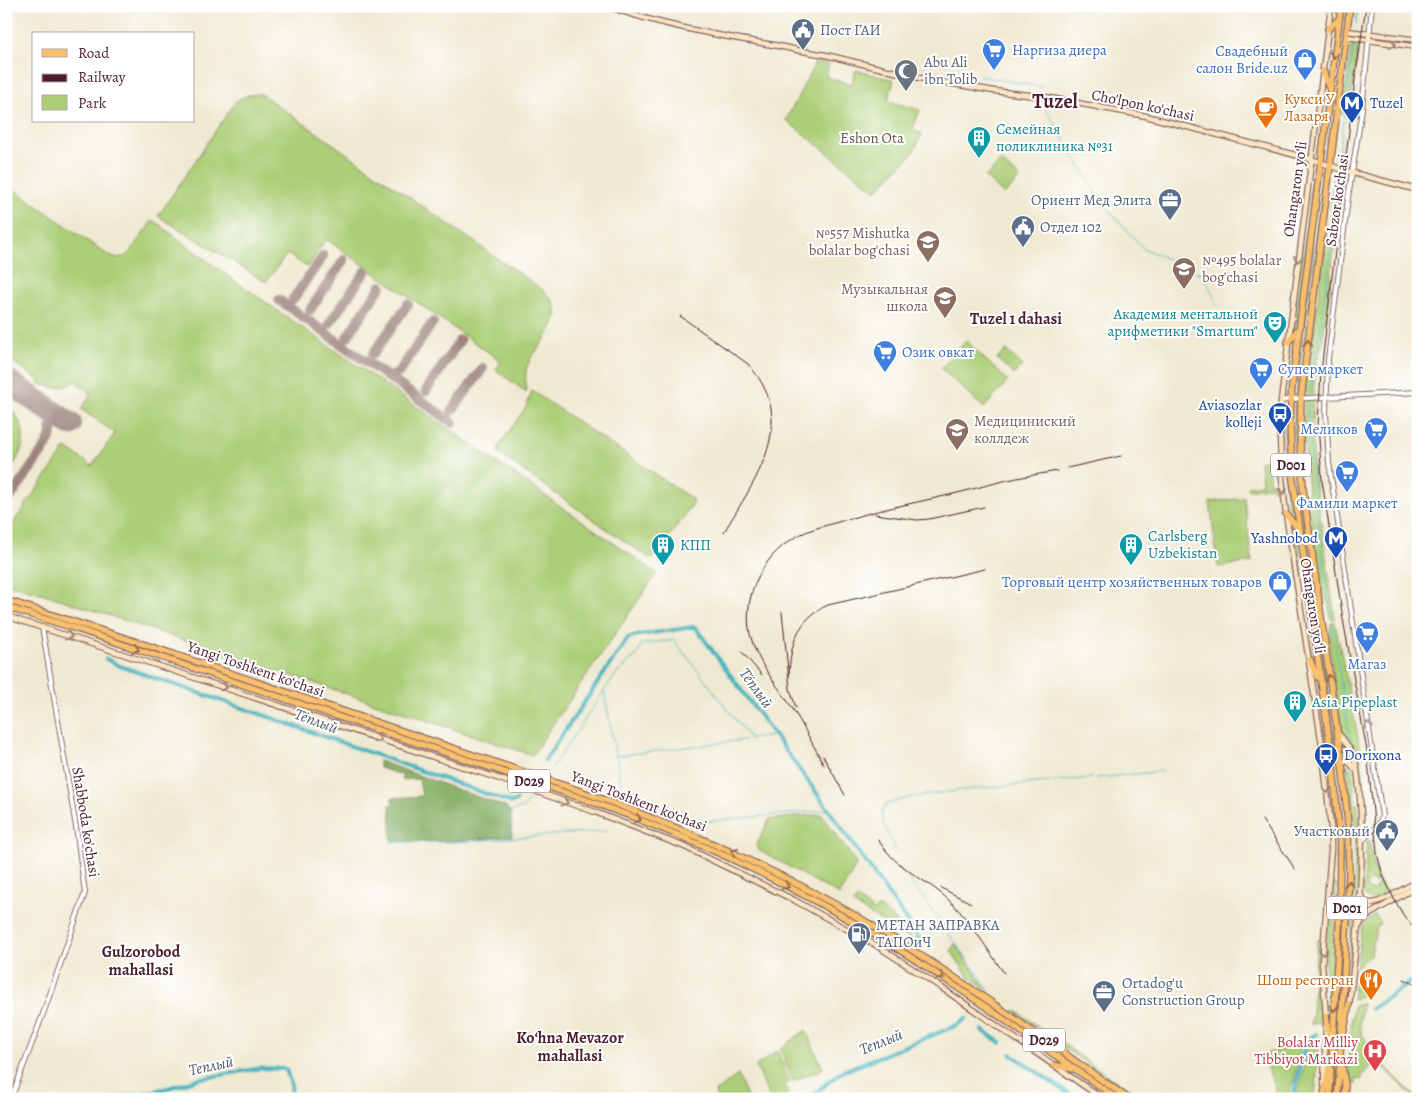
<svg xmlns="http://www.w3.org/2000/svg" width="1424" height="1105" viewBox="0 0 1424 1105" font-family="Alegreya,serif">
<rect width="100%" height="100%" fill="#fff"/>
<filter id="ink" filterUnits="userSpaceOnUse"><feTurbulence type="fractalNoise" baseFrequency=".02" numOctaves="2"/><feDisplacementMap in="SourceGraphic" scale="10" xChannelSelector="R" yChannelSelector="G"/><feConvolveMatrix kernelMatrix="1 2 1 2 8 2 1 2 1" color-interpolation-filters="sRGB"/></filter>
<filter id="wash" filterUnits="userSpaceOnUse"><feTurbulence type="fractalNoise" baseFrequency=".0096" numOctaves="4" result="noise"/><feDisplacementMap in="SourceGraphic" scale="20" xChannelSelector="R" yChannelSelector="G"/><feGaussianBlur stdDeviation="1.12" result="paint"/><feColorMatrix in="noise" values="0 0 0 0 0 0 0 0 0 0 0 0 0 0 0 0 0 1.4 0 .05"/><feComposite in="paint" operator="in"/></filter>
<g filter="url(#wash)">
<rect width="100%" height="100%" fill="#f0e9d1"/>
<g fill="#abce76" stroke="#7a7650">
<path d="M1352,42l7,1 -10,72 -7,-1z"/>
<path d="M816,61l13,3 -3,13 25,7 5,-14 38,10 -6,21 32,9 -7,19 9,5 -9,19 -37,38 -90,-71z"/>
<path d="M260,94l4,2 272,189c32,23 21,37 2,64 -3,4 -7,8 -9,13 -5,9 -3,20 -3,30l-30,-22 5,-9 -175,-122 -19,28 -20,-13 -21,28 -108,-66 77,-114c7,-6 15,-8 25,-8z"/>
<path d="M1001,161l19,17 -16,17 -19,-18z"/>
<path d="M1313,166l2,1 -5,40 2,6 -15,115 -6,6z"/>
<path d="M1337,173l5,1 -14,129 -6,41 -6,21 -3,30 -6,-1v-3h-2l3,-26 4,-5 2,-9 -2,-8 3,-24 19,-142z"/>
<path d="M1322,177l-1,19 1,5 -25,192c-3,62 5,124 15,186h-2c-8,-55 -18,-112 -16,-169z"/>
<path d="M6,184l102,71c7,3 14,4 20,-1l25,-34 79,59 425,294 -125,182 -491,-162 -35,-9v-51l60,-85 26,18 23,-33 -34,-24 10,-15 -11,-9 -3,-4c-13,7 -26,9 -39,1l1,-2 -33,-23z"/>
<path d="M966,341l42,40 -24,27 -43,-40z"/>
<path d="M1006,350l17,16 -9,9 -17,-16z"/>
<path d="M532,391l160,108 1,5 -39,53 -4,2 -151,-105v-8l27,-39z"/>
<path d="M1305,397l8,1 -1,32 2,44 21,145h-4l-3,-16 -7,-11c-9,-66 -19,-128 -16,-195z"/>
<path d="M6,406c26,19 20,47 0,68z"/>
<path d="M1283,428h2l2,44 7,48 -6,-6 -4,-49z"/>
<path d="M1276,459h2l1,29 -6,1 -1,-3 -24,4 -1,-4 15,-2 -2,-23 7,-1 3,23 7,-1 -2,-22z"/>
<path d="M1244,498l8,64 -34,5 -8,-65z"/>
<path d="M1290,524c10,9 11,43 13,57l-2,3 11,77z"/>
<path d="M1314,591l23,164h-2l-23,-163z"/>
<path d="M1335,622l23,115 6,46 -5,-4 -6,-28 -11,-18 -2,-19 -3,-7 -8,-65 2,-19z"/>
<path d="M1346,764l7,6 2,34h3l2,25h-3l3,28 -5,77 -8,65 8,-136v-34z"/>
<path d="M808,815h14l35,49 -18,31 -80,-45v-1l-3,-3 13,-26z"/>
<path d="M1367,840l2,1 6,29 4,11 -3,2 -4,-2c-4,0 -6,3 -5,7l3,3h4l2,-2 1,-4 3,-2 7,11 -14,6 -7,-2 -3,-4v-8h1z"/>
<path d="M1331,883l6,2 -7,111 -2,2 -3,-36z"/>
<path d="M857,899l17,12 5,-4 16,12 18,22 -60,-37z"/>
<path d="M1375,915l5,8 -4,6 -5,25 -15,14 6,-42 4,-5z"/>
<path d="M1317,940h3l-1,22 1,60 -9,3z"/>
<path d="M955,944l32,46 -19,-14 -17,-25z"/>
<path d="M1365,966l-2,28 -11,6 4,-27z"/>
<path d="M1358,1003l4,1c-2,17 -6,26 7,40l-2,4 51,51h-3l-31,-32 -1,1 -7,-6 -15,14 2,2 -2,2 -5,-1v5h-3l-4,-5v-34l4,-38z"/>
<path d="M1015,1010l126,89h-2l-80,-54 -5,-6 -42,-28z"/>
<path d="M806,1030l17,39 -30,12 -13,-32z"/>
<path d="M1319,1037l-4,62h-21l3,-4 6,-25 4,-25 3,-4z"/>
<path d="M1301,1044c-4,18 -5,39 -15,55h-15l5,-11 -15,-33z"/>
<path d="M777,1051l13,30 -5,4 3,8 -6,6h-12l-14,-33z"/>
<path d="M738,1075l10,24h-31l-2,-7z"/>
</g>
<path fill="#88b167" stroke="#696849" d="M379,761l127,46 4,4 2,25 -58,5h-62l-2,-36h3l-1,-7 30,-2 -3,-17 -17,1v-5l-23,-7z"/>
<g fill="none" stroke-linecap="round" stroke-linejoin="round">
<g stroke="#45b4bf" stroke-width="1">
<path d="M1356,24l2,-18"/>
<path d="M980,76l61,11"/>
<path d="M1045,103l1,6 55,92 42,47 60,27 9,17 5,13"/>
<path d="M1338,164l16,-121"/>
<path d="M1310,392l10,-60 13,-102 5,-55"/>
<path d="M1309,403l-1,12 3,56 20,147"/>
<path d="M1332,624l12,79 7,39"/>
<path d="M604,691l19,104"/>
<path d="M616,756l159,-20"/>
<path d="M552,768l52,-77 13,-18 6,-4 3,-5 11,-9 4,-10 3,-1 30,-4 76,98"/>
<path d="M1097,778l66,-7"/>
<path d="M700,822l129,-12"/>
<path d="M511,837v-26l12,-3 6,-8"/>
<path d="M391,842h64l153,-11"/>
<path d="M896,851l-13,-28 -1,-12 5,-7 20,-6 56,-8 128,-12"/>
<path d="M904,872l85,117"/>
<path d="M813,1099l19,-18 12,-8 113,-46 11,-8"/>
</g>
<g stroke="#45b4bf" stroke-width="4">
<path d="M106,659l14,7 152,52 237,84 4,1 4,-3"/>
<path d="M545,760l83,-122 5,-2 60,-9 3,1 133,182 92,131"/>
<path d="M1371,1009l47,-32"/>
<path d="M982,1030l19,13"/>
<path d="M1011,1054l65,45"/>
<path d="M111,1099l57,-11 30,-9 63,-11 25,1 5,16 1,14"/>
<path d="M809,1099l22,-20 14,-9 112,-45 9,-7"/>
<path d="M1291,1099l4,-9 10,-46 4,-6 7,-4"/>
</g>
<g stroke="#9d847e" stroke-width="10">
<path d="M293,299l30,-43"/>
<path d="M279,300l174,123"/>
<path d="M310,310l34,-50"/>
<path d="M329,324l36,-52"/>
<path d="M347,337l34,-51"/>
<path d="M373,354l35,-50"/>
<path d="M387,377l8,-2 4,-3 34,-50"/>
<path d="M426,391l34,-51"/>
<path d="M452,411l31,-43"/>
<path d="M6,504l40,-58 6,-11 -1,-15 -4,-8 -8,-9"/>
</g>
<path stroke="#9d847e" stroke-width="24" d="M6,380l64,44"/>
</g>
</g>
<g filter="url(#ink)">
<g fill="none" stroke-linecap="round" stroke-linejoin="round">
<g stroke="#846665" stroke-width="6">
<g id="tertiary">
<path d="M1281,401l10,-2 127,-7"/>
<path d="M1362,841l17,-17 3,-8 -53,-353 -3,-50 2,-54 20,-161 14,-89 10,-103"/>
<path d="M11,1099l32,-85 42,-121 -9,-66 -34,-200"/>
</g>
</g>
<g stroke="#846665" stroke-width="7">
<g id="secondary">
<path d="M607,6c54,20 115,30 172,40l18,4 29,5 94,23 74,13 51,6 101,19 161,42 46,15 65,17"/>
<path d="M1347,31l71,9"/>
<path d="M1347,37l71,10"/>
<path d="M6,616l126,41 371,123 92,32 90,35 109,53 85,47 63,41 161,111"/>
<path d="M1337,732c7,8 13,16 17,25 5,17 6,40 7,57 3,62 -4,128 -12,190"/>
<path d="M1341,761l8,1 5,6"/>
<path d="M1360,893c2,6 5,10 11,10 9,1 37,-17 47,-22"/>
<path d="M1358,928l4,-7 8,-7 48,-28"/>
<path d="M1326,1017l-4,-54 9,-113v-22l-9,-83 -36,-231 -5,-45 -1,-34 1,-34 50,-395"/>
<path d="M1324,1085l2,-60"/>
</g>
</g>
<g stroke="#846665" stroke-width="8">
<g id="primary">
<path d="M1330,1099l1,-30"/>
<path d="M1337,1099l3,-38"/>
</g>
</g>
<g stroke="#846665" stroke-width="8">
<g id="trunk">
<path d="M1328,29l11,-10"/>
<path d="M1323,71l6,17"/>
<path d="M1288,342l12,-15"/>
<path d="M1286,514l12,15"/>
<path d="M6,600l137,44 443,149c95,34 187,75 275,126 93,54 180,119 268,180"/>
<path d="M6,607l71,22 507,170c94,33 187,75 274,126 90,52 174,115 260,174"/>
<path d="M1310,660l7,17"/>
<path d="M1326,1016l4,27"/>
<path d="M1344,1031l5,-27"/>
<path d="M1053,1065l20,4"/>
<path d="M1323,1099l9,-44 7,-128 1,-86 -7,-74 -41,-294 -2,-52 2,-36 49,-379"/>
<path d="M1344,1099l1,-14 -5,-30 9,-180 -1,-50 -5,-53 -40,-283 -3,-48 1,-43 49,-392"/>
</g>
</g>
<use href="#tertiary" stroke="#fff" stroke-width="4"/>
<use href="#secondary" stroke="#fce5c4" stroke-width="4.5"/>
<use href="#primary" stroke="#f8bf6c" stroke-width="5"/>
<use href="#trunk" stroke="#f8bf6c" stroke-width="5.5"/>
<g stroke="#4a1f2b" stroke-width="1">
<path d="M1366,6l-11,73 -34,293 -3,53 4,55 21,139 24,132 10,102 5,20 12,26 10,17 14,16"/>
<path d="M680,316l68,48c52,58 8,114 -24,168"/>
<path d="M1067,468l54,-12"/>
<path d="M875,514l42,6 12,-1 55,-12"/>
<path d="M782,612l8,77 6,19"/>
<path d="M742,652l20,23"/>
<path d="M789,676c1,-31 8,-57 39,-71l157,-36"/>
<path d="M823,756l22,39"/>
<path d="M824,765c-11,-20 -21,-40 -33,-59 -16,-24 -34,-43 -41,-72 -8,-37 12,-77 44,-96 16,-10 36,-13 54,-19 30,-9 61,-15 92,-22 29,-6 58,-16 88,-21 10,-2 20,-3 29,-5"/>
<path d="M1262,820l33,49"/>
<path d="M878,840c7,9 13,18 23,25 13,11 28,18 41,29 25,21 43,52 62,79"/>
<path d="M941,888l30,15"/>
<path d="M1404,979l14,7"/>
</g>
</g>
<defs><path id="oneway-chevron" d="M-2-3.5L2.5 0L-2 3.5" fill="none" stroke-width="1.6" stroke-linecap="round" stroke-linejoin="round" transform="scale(1.25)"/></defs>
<g stroke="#a38278">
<use href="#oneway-chevron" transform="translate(1393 44) rotate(8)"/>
<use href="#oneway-chevron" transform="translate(1298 259) rotate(97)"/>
<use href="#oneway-chevron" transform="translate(1283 491) rotate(84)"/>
<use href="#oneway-chevron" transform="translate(69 636) rotate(18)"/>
<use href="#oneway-chevron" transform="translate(224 687) rotate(18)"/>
<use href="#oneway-chevron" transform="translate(378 739) rotate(18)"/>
<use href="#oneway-chevron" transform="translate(1327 790) rotate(84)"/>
<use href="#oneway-chevron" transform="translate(565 802) rotate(19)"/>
<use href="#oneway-chevron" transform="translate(1323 952) rotate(94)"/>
</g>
<g stroke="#986748">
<use href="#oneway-chevron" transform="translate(1334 55) rotate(97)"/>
<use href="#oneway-chevron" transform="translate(1308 343) rotate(-83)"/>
<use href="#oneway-chevron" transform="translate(136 649) rotate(19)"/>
<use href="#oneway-chevron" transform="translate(1329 678) rotate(-98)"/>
<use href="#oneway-chevron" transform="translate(638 819) rotate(21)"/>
<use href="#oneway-chevron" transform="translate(734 852) rotate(-155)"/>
<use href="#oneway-chevron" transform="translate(1349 884) rotate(-87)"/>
<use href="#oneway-chevron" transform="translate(786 886) rotate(27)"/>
<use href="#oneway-chevron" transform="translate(941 977) rotate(33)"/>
<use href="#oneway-chevron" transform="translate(1334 1008) rotate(93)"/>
</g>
<use stroke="#ae9aa0" href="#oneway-chevron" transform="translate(1368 725) rotate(-100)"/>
</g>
<defs>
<g id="civic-pin" transform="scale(1.25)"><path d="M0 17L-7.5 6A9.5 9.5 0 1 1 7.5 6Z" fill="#5c6f8a" stroke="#fff"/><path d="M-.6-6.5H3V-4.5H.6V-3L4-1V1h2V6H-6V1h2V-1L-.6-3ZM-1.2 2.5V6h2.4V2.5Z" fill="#fff"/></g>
<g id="supermarket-pin" transform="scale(1.25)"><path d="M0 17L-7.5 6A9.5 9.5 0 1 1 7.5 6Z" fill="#3f7fe0" stroke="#fff"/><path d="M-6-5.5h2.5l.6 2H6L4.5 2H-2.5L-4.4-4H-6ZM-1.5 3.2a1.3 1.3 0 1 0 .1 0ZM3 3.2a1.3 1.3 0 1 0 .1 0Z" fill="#fff"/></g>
<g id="shop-pin" transform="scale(1.25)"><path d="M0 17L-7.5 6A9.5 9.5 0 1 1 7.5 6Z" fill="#3f7fe0" stroke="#fff"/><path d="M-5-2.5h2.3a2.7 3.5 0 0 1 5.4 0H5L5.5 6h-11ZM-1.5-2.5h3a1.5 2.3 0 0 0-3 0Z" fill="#fff"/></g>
<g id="mosque-pin" transform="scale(1.25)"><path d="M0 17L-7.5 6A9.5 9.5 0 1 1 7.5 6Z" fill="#6b7280" stroke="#fff"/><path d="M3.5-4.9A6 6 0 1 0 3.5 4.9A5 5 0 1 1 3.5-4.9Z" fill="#fff"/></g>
<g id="metro-pin" transform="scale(1.25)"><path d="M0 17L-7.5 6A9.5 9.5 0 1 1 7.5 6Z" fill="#1a4fb4" stroke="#fff"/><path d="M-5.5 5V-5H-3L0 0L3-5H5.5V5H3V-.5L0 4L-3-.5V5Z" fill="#fff"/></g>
<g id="cafe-pin" transform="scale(1.25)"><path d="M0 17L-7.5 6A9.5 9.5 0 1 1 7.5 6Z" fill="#e8710a" stroke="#fff"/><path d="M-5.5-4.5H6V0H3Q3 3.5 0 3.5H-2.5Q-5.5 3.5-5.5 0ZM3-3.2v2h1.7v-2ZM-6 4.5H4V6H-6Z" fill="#fff"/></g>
<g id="building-pin" transform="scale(1.25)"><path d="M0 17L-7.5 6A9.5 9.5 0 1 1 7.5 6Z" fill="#0f9aa8" stroke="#fff"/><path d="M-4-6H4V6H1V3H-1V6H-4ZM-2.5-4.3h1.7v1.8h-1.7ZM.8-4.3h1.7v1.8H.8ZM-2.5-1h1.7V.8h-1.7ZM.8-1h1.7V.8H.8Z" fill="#fff"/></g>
<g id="office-pin" transform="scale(1.25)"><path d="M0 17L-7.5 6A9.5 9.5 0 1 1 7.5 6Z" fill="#5c6f8a" stroke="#fff"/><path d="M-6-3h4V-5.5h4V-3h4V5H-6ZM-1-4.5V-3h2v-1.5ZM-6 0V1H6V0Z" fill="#fff"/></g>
<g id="school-pin" transform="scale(1.25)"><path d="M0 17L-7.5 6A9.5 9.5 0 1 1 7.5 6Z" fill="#8d6e63" stroke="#fff"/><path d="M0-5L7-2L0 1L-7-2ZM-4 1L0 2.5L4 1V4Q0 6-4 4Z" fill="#fff"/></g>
<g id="theatre-pin" transform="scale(1.25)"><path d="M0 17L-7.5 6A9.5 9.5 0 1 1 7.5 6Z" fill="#0f9aa8" stroke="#fff"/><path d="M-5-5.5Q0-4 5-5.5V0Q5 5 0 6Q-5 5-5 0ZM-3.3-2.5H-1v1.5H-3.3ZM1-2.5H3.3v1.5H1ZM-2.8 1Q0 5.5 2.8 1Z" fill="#fff"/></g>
<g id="bus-pin" transform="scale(1.25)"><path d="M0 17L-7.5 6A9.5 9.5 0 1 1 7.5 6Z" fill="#1a4fb4" stroke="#fff"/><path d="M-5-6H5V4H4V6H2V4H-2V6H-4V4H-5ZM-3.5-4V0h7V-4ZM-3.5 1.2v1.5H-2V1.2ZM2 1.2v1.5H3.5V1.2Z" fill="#fff"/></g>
<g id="university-pin" transform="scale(1.25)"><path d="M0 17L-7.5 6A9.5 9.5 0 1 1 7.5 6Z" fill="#8d6e63" stroke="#fff"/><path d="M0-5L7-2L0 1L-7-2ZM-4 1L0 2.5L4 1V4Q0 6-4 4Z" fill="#fff"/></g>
<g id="fuel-pin" transform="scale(1.25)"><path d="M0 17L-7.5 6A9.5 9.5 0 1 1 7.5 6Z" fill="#5c6f8a" stroke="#fff"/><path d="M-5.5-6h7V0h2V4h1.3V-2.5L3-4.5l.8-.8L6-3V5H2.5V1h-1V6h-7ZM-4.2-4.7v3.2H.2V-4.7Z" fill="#fff"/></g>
<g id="restaurant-pin" transform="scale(1.25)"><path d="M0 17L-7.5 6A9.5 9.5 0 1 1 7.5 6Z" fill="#e8710a" stroke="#fff"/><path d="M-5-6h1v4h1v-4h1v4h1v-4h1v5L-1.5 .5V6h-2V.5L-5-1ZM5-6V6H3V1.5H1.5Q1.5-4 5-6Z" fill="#fff"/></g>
<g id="hospital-pin" transform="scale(1.25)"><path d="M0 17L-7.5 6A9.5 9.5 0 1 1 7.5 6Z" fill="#e0444e" stroke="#fff"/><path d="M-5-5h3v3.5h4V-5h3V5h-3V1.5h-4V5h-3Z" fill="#fff"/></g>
</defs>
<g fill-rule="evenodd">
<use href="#civic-pin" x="803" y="30"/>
<use href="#supermarket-pin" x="994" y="50"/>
<use href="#shop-pin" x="1305" y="60"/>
<use href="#mosque-pin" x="906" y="71"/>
<use href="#metro-pin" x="1352" y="103"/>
<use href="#cafe-pin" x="1266" y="108"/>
<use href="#building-pin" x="979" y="138"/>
<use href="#office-pin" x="1170" y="200"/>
<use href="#civic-pin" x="1023" y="227"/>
<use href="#school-pin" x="928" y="242"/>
<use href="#school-pin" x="1184" y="269"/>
<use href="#school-pin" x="945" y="298"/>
<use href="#theatre-pin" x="1275" y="323"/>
<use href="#supermarket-pin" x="885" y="352"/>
<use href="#supermarket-pin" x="1261" y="369"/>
<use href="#bus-pin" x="1280" y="414"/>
<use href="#supermarket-pin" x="1376" y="429"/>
<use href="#university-pin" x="957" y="430"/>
<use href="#supermarket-pin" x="1347" y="472"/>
<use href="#metro-pin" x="1336" y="538"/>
<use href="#building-pin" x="663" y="545"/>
<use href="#building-pin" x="1131" y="545"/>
<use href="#shop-pin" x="1280" y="582"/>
<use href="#supermarket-pin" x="1367" y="633"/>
<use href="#building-pin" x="1295" y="702"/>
<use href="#bus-pin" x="1326" y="755"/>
<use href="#civic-pin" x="1387" y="831"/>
<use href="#fuel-pin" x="859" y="934"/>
<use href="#restaurant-pin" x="1371" y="980"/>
<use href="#office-pin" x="1104" y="992"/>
<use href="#hospital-pin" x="1375" y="1051"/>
</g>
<g text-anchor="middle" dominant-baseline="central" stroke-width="4" stroke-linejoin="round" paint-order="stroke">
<g fill="#fff" stroke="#80626b" stroke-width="1">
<rect x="1271" y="453.5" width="40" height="23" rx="4"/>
<rect x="508" y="769.5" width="42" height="23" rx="4"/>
<rect x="1327" y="896.5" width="40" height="23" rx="4"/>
<rect x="1023" y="1028.5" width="42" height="23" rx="4"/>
</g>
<g font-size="14" font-weight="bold" fill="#4a1f2b">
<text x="1291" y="465">D001</text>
<text x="529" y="781">D029</text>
<text x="1347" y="908">D001</text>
<text x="1044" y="1040">D029</text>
</g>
<g font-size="15" fill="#4e5e75" stroke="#fff" text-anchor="start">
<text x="820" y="30">Пост ГАИ</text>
<text x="1152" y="200" text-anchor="end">Ориент Мед Элита</text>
<text x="1040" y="227">Отдел 102</text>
<text x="1370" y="831" text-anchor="end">Участковый</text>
<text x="876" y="925">МЕТАН ЗАПРАВКА<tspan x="876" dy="17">ТАПОиЧ</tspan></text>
<text x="1122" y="983">Ortadog'u<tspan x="1122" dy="17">Construction Group</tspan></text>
</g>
<g font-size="15" fill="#366cbe" stroke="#fff" text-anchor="start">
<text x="1012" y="50">Наргиза диера</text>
<text x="1288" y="51" text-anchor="end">Свадебный<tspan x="1288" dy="17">салон Bride.uz</tspan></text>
<text x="902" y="352">Озик овкат</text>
<text x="1278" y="369">Супермаркет</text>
<text x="1358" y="429" text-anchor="end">Меликов</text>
<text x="1347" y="503" text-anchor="middle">Фамили маркет</text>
<text x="1262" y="582" text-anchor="end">Торговый центр хозяйственных товаров</text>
<text x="1367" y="664" text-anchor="middle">Магаз</text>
</g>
<g font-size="15" fill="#5b616d" stroke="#fff" text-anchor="start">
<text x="924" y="62">Abu Ali<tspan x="924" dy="17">ibn Tolib</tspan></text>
</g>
<g font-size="15" fill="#c56008" stroke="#fff" text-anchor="start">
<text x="1284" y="99">Кукси У<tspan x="1284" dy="17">Лазаря</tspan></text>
<text x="1354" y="980" text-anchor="end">Шош ресторан</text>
</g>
<g font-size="15" fill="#164399" stroke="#fff" text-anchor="start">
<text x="1370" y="103">Tuzel</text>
<text x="1262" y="405" text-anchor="end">Aviasozlar<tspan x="1262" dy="17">kolleji</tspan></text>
<text x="1318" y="538" text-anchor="end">Yashnobod</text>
<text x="1344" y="755">Dorixona</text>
</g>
<g font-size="15" fill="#4a1f2b" stroke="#fff">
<text transform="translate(1143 105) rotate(12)">Cho'lpon ko'chasi</text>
<text transform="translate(1295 189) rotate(-82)">Ohangaron yoʻli</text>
<text transform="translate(1337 200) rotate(-82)">Sabzor ko'chasi</text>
<text transform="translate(1313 606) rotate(81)">Ohangaron yoʻli</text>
<text transform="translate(256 669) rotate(19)">Yangi Toshkent ko‘chasi</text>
<text transform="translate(639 801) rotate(21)">Yangi Toshkent ko‘chasi</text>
<text transform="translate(86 822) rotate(81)">Shabboda ko'chasi</text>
</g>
<g font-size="15" fill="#0d838f" stroke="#fff" text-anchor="start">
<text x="996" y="129">Семейная<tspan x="996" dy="17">поликлиника №31</tspan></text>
<text x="1258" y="314" text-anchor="end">Академия ментальной<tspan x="1258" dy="17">арифметики "Smartum"</tspan></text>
<text x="1148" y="536">Carlsberg<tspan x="1148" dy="17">Uzbekistan</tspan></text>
<text x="680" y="545">КПП</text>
<text x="1312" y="702">Asia Pipeplast</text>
</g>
<g font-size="15" fill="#675442" stroke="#fff">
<text x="872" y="138">Eshon Ota</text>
</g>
<g font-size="15" fill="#785e54" stroke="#fff" text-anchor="end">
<text x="910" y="233">№557 Mishutka<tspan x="910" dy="17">bolalar bog'chasi</tspan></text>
<text x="1202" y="260" text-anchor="start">№495 bolalar<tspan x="1202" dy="17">bog'chasi</tspan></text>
<text x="928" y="289">Музыкальная<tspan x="928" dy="17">школа</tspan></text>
<text x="974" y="421" text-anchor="start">Медициниский<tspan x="974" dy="17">коллдеж</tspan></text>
</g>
<g font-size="15" fill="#be3a42" stroke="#fff" text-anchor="end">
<text x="1358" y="1042">Bolalar Milliy<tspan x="1358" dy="17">Tibbiyot Markazi</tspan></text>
</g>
<g font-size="16" font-weight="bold" fill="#4a1f2b" stroke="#fff">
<text x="1016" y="319">Tuzel 1 dahasi</text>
<text x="141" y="952">Gulzorobod<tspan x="141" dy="18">mahallasi</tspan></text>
<text x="570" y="1038">Koʻhna Mevazor<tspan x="570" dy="18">mahallasi</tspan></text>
</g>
<g font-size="16" font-style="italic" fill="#485b66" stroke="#fff">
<text transform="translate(756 688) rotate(54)">Тёплый</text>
<text transform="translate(316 721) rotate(20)">Тёплый</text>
<text transform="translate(881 1042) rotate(-22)">Теплый</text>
<text transform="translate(211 1066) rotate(-12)">Теплый</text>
</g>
<g font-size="20" font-weight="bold" fill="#4a1f2b" stroke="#fff">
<text x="1055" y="101">Tuzel</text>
</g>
</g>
<rect width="1424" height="1105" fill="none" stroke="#fff" stroke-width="25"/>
<rect x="32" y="32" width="162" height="90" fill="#ffffff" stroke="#b7a5aa"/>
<rect x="42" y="49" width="25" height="8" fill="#f8bf6c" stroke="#b7a5aa"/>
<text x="78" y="58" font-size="15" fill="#4a1f2b">Road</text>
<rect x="42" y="74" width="25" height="8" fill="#4a1f2b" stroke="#b7a5aa"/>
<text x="78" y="82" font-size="15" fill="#4a1f2b">Railway</text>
<rect x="42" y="95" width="25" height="15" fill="#abce76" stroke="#b7a5aa"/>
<text x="78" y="108" font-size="15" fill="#4a1f2b">Park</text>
</svg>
